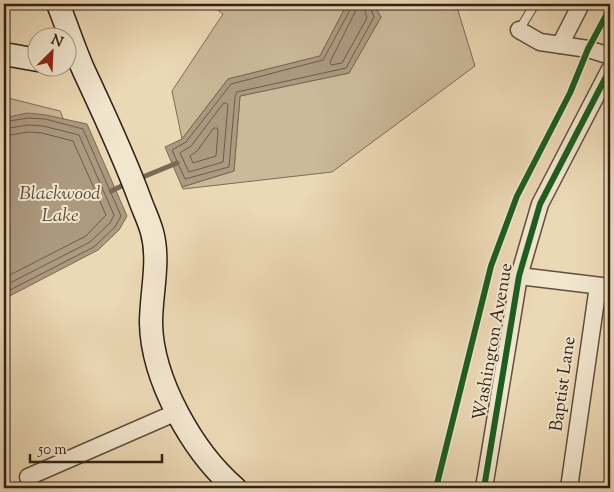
<svg xmlns="http://www.w3.org/2000/svg" width="614" height="492" viewBox="0 0 614 492" font-family="'Sorts Mill Goudy',serif">
<rect width="100%" height="100%" fill="#ebd8b4"/>
<filter id="stains"><feTurbulence type="fractalNoise" baseFrequency=".004" numOctaves="4"/><feColorMatrix values="0 0 0 0 .2 0 0 0 0 .09 0 0 0 0 .02 0 0 0 .5 -.17"/></filter>
<radialGradient id="worn" r=".72"><stop offset=".6" stop-color="#630" stop-opacity="0"/><stop offset="1" stop-color="#630" stop-opacity=".3"/></radialGradient>
<g fill="#cbb999" stroke="#7e6c58">
<path d="M210,4h137l-27,52 -92,23 -46,60 -10,-48 51,-77z"/>
<path d="M373,4h83l19,62 -143,106 -149,17 -1,-2 52,-16 6,-75 109,-23 32,-56z"/>
<path d="M4,97l56,14 6,14 -62,9z"/>
</g>
<g fill="#ac997f" stroke="#7b6955">
<path d="M347,4h26l8,13 -32,56 -109,23 -6,75 -52,16 -17,-40 17,-8 46,-60 92,-23z"/>
<path d="M27,113l19,2 41,9 40,92 -8,14 -21,20 -94,49v-181z"/>
</g>
<g fill="none" stroke-linecap="round" stroke-linejoin="round">
<g stroke="#6e5c4b" stroke-width="1">
<path d="M351,4v4l-28,52 -92,24 -45,58 -14,8 13,29 44,-12 6,-70 2,-5 109,-24 28,-51 -5,-13"/>
<path d="M357,4l-1,6 -26,52 1,3 11,-2 25,-45 -4,-14"/>
<path d="M224,103h2l2,2 -5,57 -34,10 -9,-19 11,-7z"/>
<path d="M4,122l24,-4 17,1 38,10 38,87 -6,11 -21,20 -90,46"/>
<path d="M214,128h3l1,2 -2,26 -23,7 -3,-7 7,-5z"/>
<path d="M4,129l24,-4 15,1 36,9 35,80 -4,8 -20,19 -86,44"/>
<path d="M4,136l24,-4 14,1 31,8 33,74 -20,21 -82,42"/>
</g>
<g stroke="#7b6955" stroke-width="5">
<path d="M138,179l39,-16"/>
<path d="M111,191l17,-8"/>
</g>
<g stroke="#604e3e" stroke-width="10">
<path id="lane" d="M519,30l16,-26"/>
</g>
<g stroke="#604e3e" stroke-width="19">
<g id="street">
<path d="M519,30l21,12 48,7 22,7"/>
<path d="M560,45l21,-41"/>
<path d="M519,276l91,11"/>
<path d="M28,477l149,-65"/>
<path d="M484,488l35,-212 21,-72 70,-135"/>
<path d="M569,488l29,-202"/>
</g>
</g>
<g stroke="#312017" stroke-width="25">
<g id="secondary">
<path d="M58,4c9,22 16,45 26,67 20,43 40,85 56,129 4,11 9,21 12,32 8,29 -1,61 -1,91 1,57 42,129 84,165"/>
<path d="M4,54l34,6"/>
</g>
</g>
<use href="#lane" stroke="#f2e6ce" stroke-width="8"/>
<use href="#street" stroke="#f2e6ce" stroke-width="16"/>
<use href="#secondary" stroke="#f2e6ce" stroke-width="22"/>
<g stroke="#f2e6ce" stroke-width="9">
<g id="cycleway">
<path d="M436,488l55,-222 26,-70 53,-103 18,-44 22,-41"/>
<path d="M484,488l35,-212 21,-72 70,-135"/>
</g>
</g>
<use href="#cycleway" stroke="#1b5e20" stroke-width="6"/>
</g>
<g text-anchor="middle" dominant-baseline="central" stroke-width="4" stroke-linejoin="round" paint-order="stroke">
<g font-size="18" fill="#312017" stroke="#f2e6ce">
<text transform="translate(494 342) rotate(-80)">Washington Avenue</text>
<text transform="translate(564 384) rotate(-82)">Baptist Lane</text>
</g>
<g font-size="19" font-style="italic" fill="#5c4a3b" stroke="#f2e6ce">
<text x="60" y="194">Blackwood<tspan x="60" dy="22">Lake</tspan></text>
</g>
</g>
<rect width="614" height="492" fill="none" stroke="#ebd8b4" stroke-width="20"/>
<rect x="5" y="5" width="604" height="482" fill="none" stroke="#312017" stroke-width="2.5"/>
<rect x="10" y="10" width="594" height="472" fill="none" stroke="#312017"/>
<g transform="translate(52 52) rotate(24)"><circle r="24" fill="#f2e6ce" stroke="#a59785"/>
<path d="M0-4L9 19L0 12L-9 19Z" fill="#8f2418"/>
<text y="-8" font-size="14" font-weight="bold" text-anchor="middle" fill="#312017">N</text>
</g>
<path d="M30 454v8h132v-8" fill="none" stroke="#312017" stroke-width="2.5"/>
<text x="38" y="454" font-size="15" fill="#312017" stroke="#f2e6ce" stroke-width="4" paint-order="stroke">50 m</text>
<rect width="100%" height="100%" filter="url(#stains)"/>
<rect width="100%" height="100%" fill="url(#worn)"/>
</svg>
